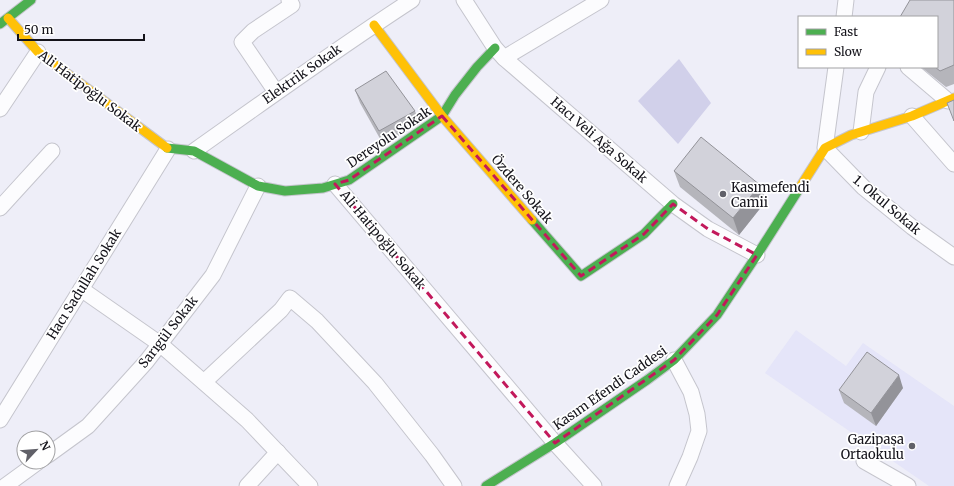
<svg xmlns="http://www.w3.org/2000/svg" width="954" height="486" viewBox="0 0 954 486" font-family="Merriweather,serif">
<rect width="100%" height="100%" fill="#eeeef8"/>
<path fill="#e5e5f9" d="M796,330l50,36 17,-23 91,63v80h-25l-164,-113z"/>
<path fill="#d1d0ea" d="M679,59l32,44 -33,41 -40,-43z"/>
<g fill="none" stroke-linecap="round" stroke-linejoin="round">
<g stroke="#c5c5cd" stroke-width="17">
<g id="street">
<path d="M464,0l31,48 9,10 169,146 35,25 49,26"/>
<path d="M844,17l2,-17"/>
<path d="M504,58l97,-58"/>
<path d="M836,67l-11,81 39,40 48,39 42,30"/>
<path d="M908,67l40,34"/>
<path d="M276,92l-34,-50 11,-11 39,-26 -3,-5"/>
<path d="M0,109l38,-57"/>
<path d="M912,116l42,48"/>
<path d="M861,132l5,-40 12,-25"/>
<path d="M194,151c72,-51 144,-103 218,-151"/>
<path d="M335,184l220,259 39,43"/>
<path d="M0,208l52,-57"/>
<path d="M81,289l79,55 87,76 63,66"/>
<path d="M674,360l17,32 6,22 2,17 -9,26 -13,29"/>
<path d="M204,382l77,-72 9,-12 27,23 58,62 57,72 22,31"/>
<path d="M0,420l168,-271"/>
<path d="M48,455l40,-29 58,-64 67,-87 45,-89"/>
<path d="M864,461l44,25"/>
<path d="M5,486l33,-24"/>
<path d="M247,486l31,-34"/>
</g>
</g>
<g stroke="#c5c5cd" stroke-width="11">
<g id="fast">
<path d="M0,24l31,-24"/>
<path d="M167,148l27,3 64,35 27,5 38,-3 26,-8 93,-64 13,-21 22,-28 18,-19"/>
<path d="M532,220l49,56 63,-42 29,-30"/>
<path d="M486,486l69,-43 92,-63 27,-20 43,-45 40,-60 42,-66"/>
</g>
</g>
<g stroke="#c5c5cd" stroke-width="11">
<g id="slow">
<path d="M8,18l30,34 129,96"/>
<path d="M374,25l68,91 90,104"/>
<path d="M799,189l26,-41 26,-13 61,-19 42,-18"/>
</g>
</g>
<use href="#street" stroke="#fcfcfe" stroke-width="15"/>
<use href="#fast" stroke="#4caf50" stroke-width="9"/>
<use href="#slow" stroke="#ffc107" stroke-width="9"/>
</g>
<g fill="#b5b5bb">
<path d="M954,0v84l-8,3 -25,-20h16z"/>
<path d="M355,90l60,21 5,13 -37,20 -23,-41z"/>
<path d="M674,171l92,30 -27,34 -59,-48z"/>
<path d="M903,388l-27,38 -32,-23 -5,-13z"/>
</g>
<g fill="#939399">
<path d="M760,185l6,16 -27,34 -6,-17z"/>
<path d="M899,375l4,13 -27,38 -5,-13z"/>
</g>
<g fill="#d2d2da" stroke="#939399">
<path d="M910,0h44v65l-14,6 -5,-4h2v-50h-37z"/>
<path d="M386,71l29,40 -36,20 -24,-41z"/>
<path d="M954,100v21l-7,-18z"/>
<path d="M701,137l59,48 -27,33 -59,-47z"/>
<path d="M867,352l32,23 -28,38 -32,-23z"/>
</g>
<path fill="none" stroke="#c2185b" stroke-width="3" stroke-dasharray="8 5" stroke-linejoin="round" d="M442,116l139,160 63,-42 29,-30 35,25 49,26 -40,60 -43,45 -119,83 -220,-259 14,-4z"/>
<g fill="#606068" stroke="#fff" stroke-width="1.5">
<circle cx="723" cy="194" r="4"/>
<circle cx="912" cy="446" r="4"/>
</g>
<g text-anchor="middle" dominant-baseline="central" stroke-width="3.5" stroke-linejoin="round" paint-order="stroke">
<g font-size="13" fill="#14131a" stroke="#fff">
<text transform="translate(302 74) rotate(-35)">Elektrik Sokak</text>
<text transform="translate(90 91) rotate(37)">Ali Hatipoğlu Sokak</text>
<text transform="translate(389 137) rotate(-34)">Dereyolu Sokak</text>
<text transform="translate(599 140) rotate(41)">Hacı Veli Ağa Sokak</text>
<text transform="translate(522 189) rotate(49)">Özdere Sokak</text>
<text transform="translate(887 205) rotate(40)">1. Okul Sokak</text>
<text transform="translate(383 240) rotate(50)">Ali Hatipoğlu Sokak</text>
<text transform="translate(84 284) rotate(-58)">Hacı Sadullah Sokak</text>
<text transform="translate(168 332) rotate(-52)">Sarıgül Sokak</text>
<text transform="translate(610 388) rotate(-35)">Kasım Efendi Caddesi</text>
</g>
<g font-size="13" fill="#14131a" stroke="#fff" text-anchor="start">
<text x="731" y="187">Kasımefendi<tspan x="731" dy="15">Camii</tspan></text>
<text x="904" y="439" text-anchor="end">Gazipaşa<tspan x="904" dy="15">Ortaokulu</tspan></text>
</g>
</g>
<rect x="798" y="16" width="140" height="52" fill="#ffffff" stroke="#a1a1a3"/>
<rect x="806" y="29" width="20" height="6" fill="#4caf50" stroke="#a1a1a3"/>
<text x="834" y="36" font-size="12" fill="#14131a">Fast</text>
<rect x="806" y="49" width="20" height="6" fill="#ffc107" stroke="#a1a1a3"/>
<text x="834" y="56" font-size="12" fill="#14131a">Slow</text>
<g transform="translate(36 450) rotate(64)"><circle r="19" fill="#ffffff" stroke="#a1a1a3"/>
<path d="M0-3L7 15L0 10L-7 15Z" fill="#606068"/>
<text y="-6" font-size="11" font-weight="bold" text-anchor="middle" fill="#14131a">N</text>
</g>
<path d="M18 34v6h126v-6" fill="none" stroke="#14131a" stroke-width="2"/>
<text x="24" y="34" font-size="12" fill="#14131a" stroke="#ffffff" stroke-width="3" paint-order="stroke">50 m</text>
</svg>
